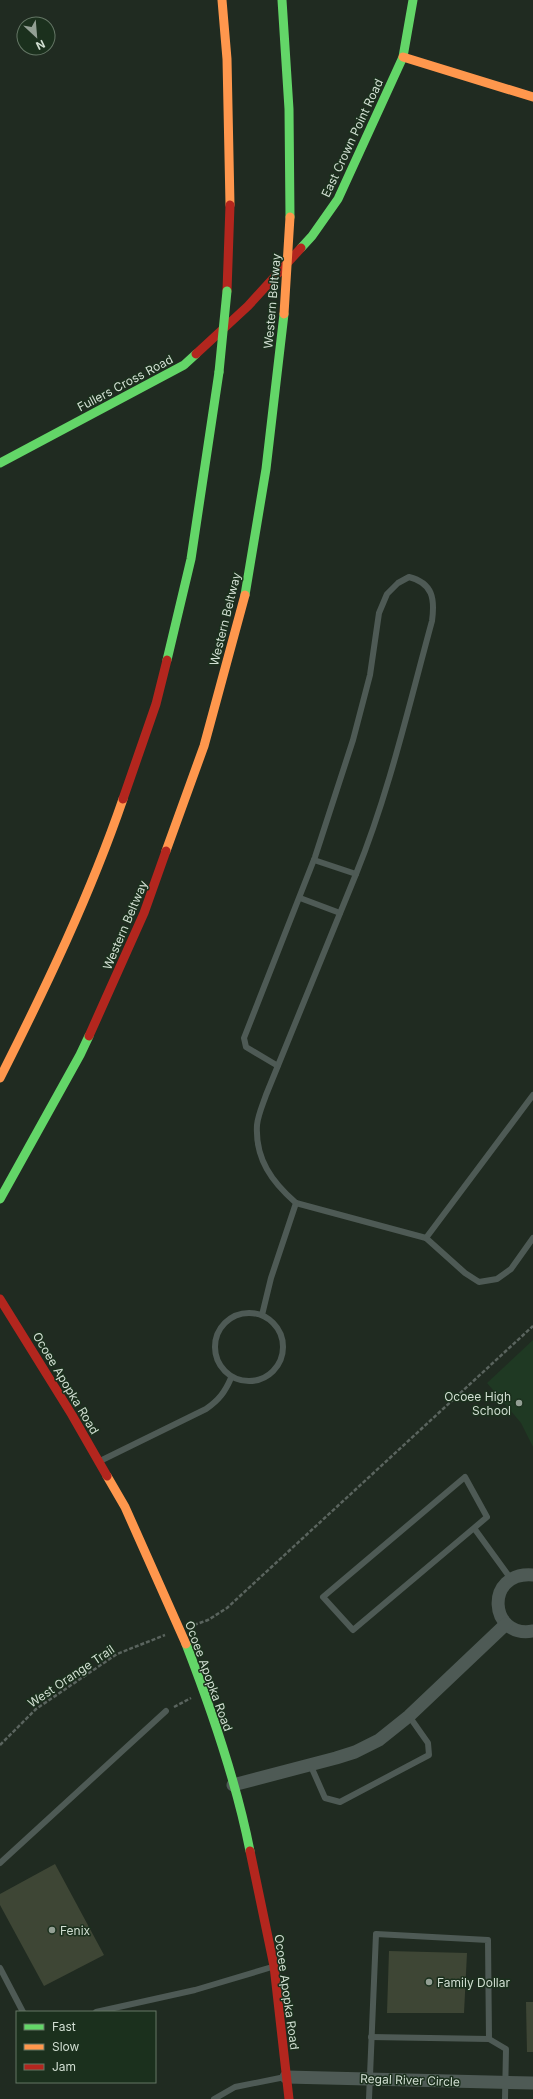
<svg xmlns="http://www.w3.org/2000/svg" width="533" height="2099" viewBox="0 0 533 2099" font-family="Inter,sans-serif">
<rect width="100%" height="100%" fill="#202b21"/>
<path fill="#1f3923" d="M533,1340v107l-12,-24 -34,-40z"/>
<g fill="#3e4635">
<path d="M55,1864l49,91 -60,31 -44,-81v-11z"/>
<path d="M389,1951l78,2 -3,60h-77z"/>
<path d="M526,2002h7v50h-6z"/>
</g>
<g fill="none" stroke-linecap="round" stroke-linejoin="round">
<g stroke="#5a645e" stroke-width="2.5" stroke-dasharray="4 2" stroke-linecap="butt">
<path d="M194,1625l14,-5 19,-12 306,-282"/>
<path d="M174,1707l17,-9"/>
<path d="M0,1745l36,-36 81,-55 48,-19"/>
</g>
<g stroke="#4e5a55" stroke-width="6">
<path d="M314,860l42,14"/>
<path d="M300,898l40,15"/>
<path d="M296,1203l130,35 39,35 14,9 18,-3 14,-10 22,-31"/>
<path d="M426,1238l107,-143"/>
<circle cx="249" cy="1347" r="34"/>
<path d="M262,1315l9,-37 25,-75c-24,-21 -41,-44 -39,-78 1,-10 6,-21 9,-30l90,-221c33,-81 53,-169 76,-253 3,-22 1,-38 -23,-44l-11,6 -11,11 -8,19 -9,62 -17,65 -38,117 -71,181 2,9 32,19"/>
<path d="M100,1461l106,-52c13,-9 19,-17 25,-31"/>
<path d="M474,1528l13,-11 -22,-40 -142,120 30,33 121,-102 37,51"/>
<path d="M310,1764l15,34 15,4 89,-47 -1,-12 -19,-27"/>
<path d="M0,1863l166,-152"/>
<path d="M0,1968l23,44"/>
<path d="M96,2012l99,-22 77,-23"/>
<path d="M371,2037l118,2"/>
<path d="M214,2099l21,-12 50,-10"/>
<path d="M369,2099l7,-165 112,6 1,99 17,10 -1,50"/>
</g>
<g stroke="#4e5a55" stroke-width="13">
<path d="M533,1575c-49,-4 -44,64 0,56"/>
<path d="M233,1785l103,-27 19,-6 24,-12 30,-24 97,-92"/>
<path d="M286,2077l247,6"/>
</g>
<g stroke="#63d668" stroke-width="9">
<path d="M282,0l7,109 1,108"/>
<path d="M301,248l11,-12 26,-37 65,-142 10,-57"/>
<path d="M0,463l184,-98 12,-11"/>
<path d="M245,595l21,-126 18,-155"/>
<path d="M167,660l24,-101 28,-187"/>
<path d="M0,1199l80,-144 9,-19"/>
<path d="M186,1644c26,67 50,136 64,207"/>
</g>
<g stroke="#ff974d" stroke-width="9">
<path d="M222,0l5,59 3,146"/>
<path d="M403,57l130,40"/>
<path d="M166,851l38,-105 41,-151"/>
<path d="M0,1078c46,-91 90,-183 123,-279"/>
<path d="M107,1476l18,31 61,137"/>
</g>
<g stroke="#b3261e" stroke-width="9">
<path d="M227,291l3,-86"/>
<path d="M196,354l52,-48 53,-58"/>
<path d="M123,799l33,-95 11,-44"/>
<path d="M89,1036l55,-123 22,-62"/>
<path d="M0,1299l72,116 35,61"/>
<path d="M250,1851l24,115 15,133"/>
</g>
<path stroke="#63d668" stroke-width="9" d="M219,372l8,-81"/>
<path stroke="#ff974d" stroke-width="9" d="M284,314l6,-97"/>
</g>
<g fill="#939f94" stroke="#1b301d" stroke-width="1.5">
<circle cx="519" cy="1403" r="4"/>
<circle cx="52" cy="1930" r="4"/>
<circle cx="429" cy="1982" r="4"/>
</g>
<g text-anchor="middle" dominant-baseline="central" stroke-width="3" stroke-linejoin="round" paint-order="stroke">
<g font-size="12" fill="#d1ded2" stroke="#1b301d">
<text transform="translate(352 138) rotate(-65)">East Crown Point Road</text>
<text transform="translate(272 301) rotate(-85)">Western Beltway</text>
<text transform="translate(125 383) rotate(-28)">Fullers Cross Road</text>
<text transform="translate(225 619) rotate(-76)">Western Beltway</text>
<text transform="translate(125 925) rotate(-67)">Western Beltway</text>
<text transform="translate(66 1383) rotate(59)">Ocoee Apopka Road</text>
<text transform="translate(71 1676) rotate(-34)">West Orange Trail</text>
<text transform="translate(209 1676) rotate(70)">Ocoee Apopka Road</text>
<text transform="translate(287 1992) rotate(82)">Ocoee Apopka Road</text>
<text transform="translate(410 2080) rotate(2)">Regal River Circle</text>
</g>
<g font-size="12" fill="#d1ded2" stroke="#1b301d" text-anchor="start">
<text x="511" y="1396" text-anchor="end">Ocoee High<tspan x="511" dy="14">School</tspan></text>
<text x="60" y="1930">Fenix</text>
<text x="437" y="1982">Family Dollar</text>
</g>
</g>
<rect x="16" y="2011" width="140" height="72" fill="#1b301d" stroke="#647665"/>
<rect x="24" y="2024" width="20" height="6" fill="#63d668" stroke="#647665"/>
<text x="52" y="2031" font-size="12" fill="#d1ded2">Fast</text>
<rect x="24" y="2044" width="20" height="6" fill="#ff974d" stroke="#647665"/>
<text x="52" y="2051" font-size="12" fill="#d1ded2">Slow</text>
<rect x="24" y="2064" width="20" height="6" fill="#b3261e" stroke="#647665"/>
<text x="52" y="2071" font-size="12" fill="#d1ded2">Jam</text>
<g transform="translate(36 36) rotate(154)"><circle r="19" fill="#1b301d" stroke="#647665"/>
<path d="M0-3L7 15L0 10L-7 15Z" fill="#939f94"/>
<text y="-6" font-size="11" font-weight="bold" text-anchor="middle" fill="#d1ded2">N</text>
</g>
</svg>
